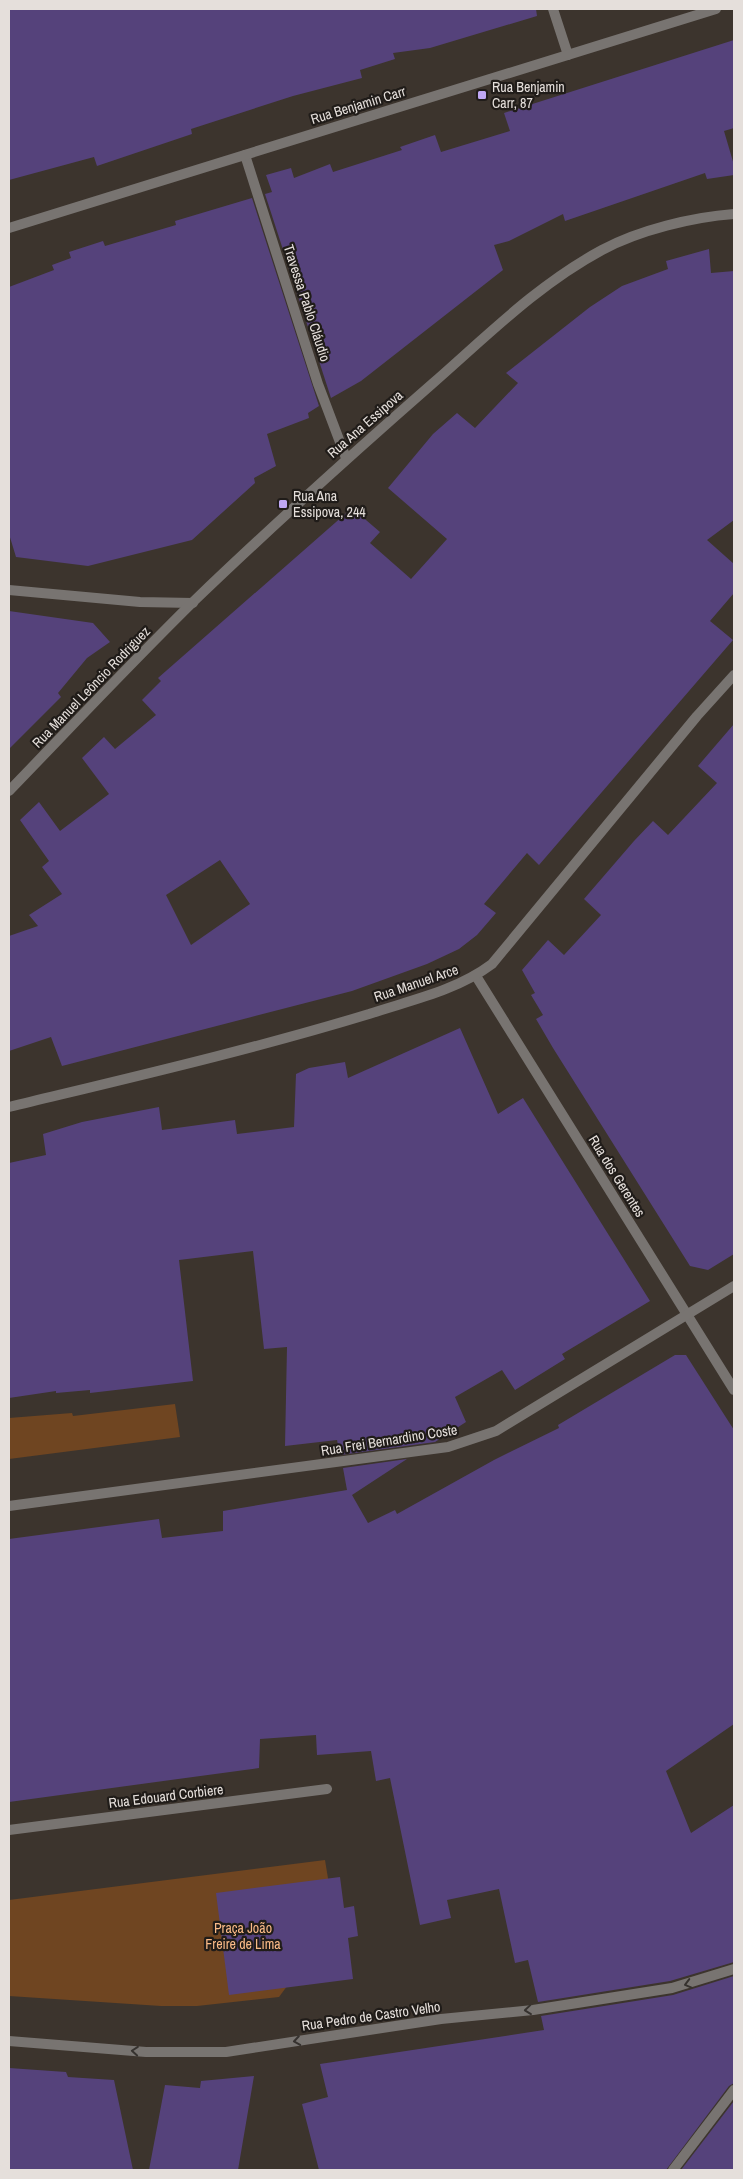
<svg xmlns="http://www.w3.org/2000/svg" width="743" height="2179" viewBox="0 0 743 2179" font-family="'Archivo Narrow',sans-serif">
<rect width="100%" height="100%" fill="#3c342d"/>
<g fill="#6f4521">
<path d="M175,1404l5,33 -171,22v-41l63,-5 1,3z"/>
<path d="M325,1860l10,61 -56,76 -82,9h-36l-152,-10v-96z"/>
</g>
<g fill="#55427b" fill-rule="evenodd">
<path d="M9,9h527l1,7 -107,32 -37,5 2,6 -35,11 2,8 -69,18 -102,33 1,5 -95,32 -3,-9 -85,23z"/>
<path d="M734,40v88l-10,3 10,34v10l-27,4 -2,-6 -140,48 -2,-7 -54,27 -15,4 9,25 -142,111 -30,17 -66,-204 7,-2 -6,-17 25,-7 3,10 36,-14 3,8 69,-22 -2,-3 35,-12 6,17 69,-21 -6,-18z"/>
<path d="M252,198l67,208 -11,7 1,5 -42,16 9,32 -22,12 1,5 -63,57 -104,26 -72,-9 -7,-23v-247l45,-17 -2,-5 19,-7 -2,-6 34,-11 2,5 71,-21 -1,-4z"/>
<path d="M709,249l2,24 23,-2v249l-27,20 27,24v29l-24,28 23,19 -194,225 -12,-12 -43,51 12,9 -19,22 -18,14 -32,15 -75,27 -290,75 -11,-29 -42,14v-115l29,-10 -9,-11 33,-21 -20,-27 7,-6 -29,-41 19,-18 21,29 49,-37 -27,-36 22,-21 11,12 41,-34 -14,-15 19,-19 -3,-3 194,-170 28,24 -10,11 41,36 36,-40 -59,-51 45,-54 24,-21 18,15 43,-45 -12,-10 84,-66 32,-21 46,-17 -2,-8zM220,860l30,44 -59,41 -25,-50z"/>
<path d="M9,611l84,12 17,19 -23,16 -29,35 3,4 -52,52z"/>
<path d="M734,724v530l-26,16 -18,-4 -137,-218 -17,-29 7,-4 -12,-20 4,-2 -13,-23 26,-30 16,15 37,-40 -17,-16 50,-58 19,-20 15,14 49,-52 -19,-17z"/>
<path d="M460,1028l38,86 25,-16 127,203 -88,53 3,5 -50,31 -13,-20 -47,27 11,25 -31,20 -95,13 -3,-15 -52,6 2,-99 -23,2 -11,-98 -74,9 14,121 -103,12v-3l-34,3v-2l-47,7v-235l37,-8 -3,-21 39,-12 77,-15 3,23 73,-10 2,14 57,-7 2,-53 13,-6 36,-6 3,16z"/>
<path d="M675,1355h11l48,75v294l-68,47 25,62 43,-28v157l-64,19 -132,21 -10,-42 -13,3 -16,-74 -52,11 4,18 -31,7 -30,-147 -14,3 -5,-30 -54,4 -1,-20 -56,4 -1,29 -250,34v-263l150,-20 3,19 61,-7v-20l124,-21 -4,-22 64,-9 -55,36 16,28 27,-13 2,4 97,-54 65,-32 -1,-3z"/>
<path d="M340,1877l4,31 10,-2 4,30 -10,2 5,41 -124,16 -13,-102z"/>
<path d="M734,1976v107l-5,3 -63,84h-347l-17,-66 26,-7 -8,-33 224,-34 -3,-14 132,-21z"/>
<path d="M9,2068l57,4 2,5 46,3 19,90h-124z"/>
<path d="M254,2076l-16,94h-89l16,-85 35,3 1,-7z"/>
<path d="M734,2101v69h-53z"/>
</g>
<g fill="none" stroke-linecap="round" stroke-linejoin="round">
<g stroke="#787471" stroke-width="10">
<path d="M553,9l15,46"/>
<path d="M245,155l73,229 28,74"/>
<path d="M9,228l707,-219"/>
<path d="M9,590l131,12 53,1"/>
<path d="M9,791c61,-63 122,-128 185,-190 77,-74 157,-146 238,-217 55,-48 105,-99 170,-134 37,-20 91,-33 132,-36"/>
<path d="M476,976l258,414"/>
<path d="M9,1107c120,-29 242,-57 360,-93 42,-14 87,-23 123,-50l205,-248 37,-41"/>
<path d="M9,1506l439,-59 48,-16 238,-145"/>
<path d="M9,1830l318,-41"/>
<path d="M9,2041l137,11h80l215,-33 92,-9 139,-22 62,-19"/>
<path d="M673,2170l61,-80"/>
</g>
</g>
<defs><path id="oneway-chevron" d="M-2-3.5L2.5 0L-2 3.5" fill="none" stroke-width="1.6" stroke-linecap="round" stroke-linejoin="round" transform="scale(1.25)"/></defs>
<g stroke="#36322f">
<use href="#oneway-chevron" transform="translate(688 1984) rotate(165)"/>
<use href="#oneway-chevron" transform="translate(528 2010) rotate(174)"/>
<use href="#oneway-chevron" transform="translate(297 2041) rotate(171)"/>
<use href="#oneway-chevron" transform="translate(135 2051) rotate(-175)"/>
</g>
<g fill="#c0a8f4" stroke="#201c19" stroke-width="2">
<rect x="477" y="90" width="10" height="10" rx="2.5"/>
<rect x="278" y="499" width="10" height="10" rx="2.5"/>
</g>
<g text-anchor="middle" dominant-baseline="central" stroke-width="4.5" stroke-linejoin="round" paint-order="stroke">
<g font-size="14" fill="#e5dfdb" stroke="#201c19" text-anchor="start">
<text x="492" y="87">Rua Benjamin<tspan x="492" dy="16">Carr, 87</tspan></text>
<text x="293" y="496">Rua Ana<tspan x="293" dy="16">Essipova, 244</tspan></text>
</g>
<g font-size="14" fill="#e5dfdb" stroke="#201c19">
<text transform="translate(358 105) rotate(-17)">Rua Benjamin Carr</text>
<text transform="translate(307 303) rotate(72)">Travessa Pablo Cláudio</text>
<text transform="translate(365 424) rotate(-41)">Rua Ana Essipova</text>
<text transform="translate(91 687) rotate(-46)">Rua Manuel Leôncio Rodriguez</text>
<text transform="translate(416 983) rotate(-19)">Rua Manuel Arce</text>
<text transform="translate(617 1176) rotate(58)">Rua dos Gerentes</text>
<text transform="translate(389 1440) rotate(-9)">Rua Frei Bernardino Coste</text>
<text transform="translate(166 1796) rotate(-7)">Rua Edouard Corbiere</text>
<text transform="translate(371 2016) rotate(-8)">Rua Pedro de Castro Velho</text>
</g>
<g font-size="14" fill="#faba87" stroke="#201c19">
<text x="243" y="1928">Praça João<tspan x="243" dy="16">Freire de Lima</tspan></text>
</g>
</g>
<rect width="743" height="2179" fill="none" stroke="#e5dfdb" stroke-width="20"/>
</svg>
